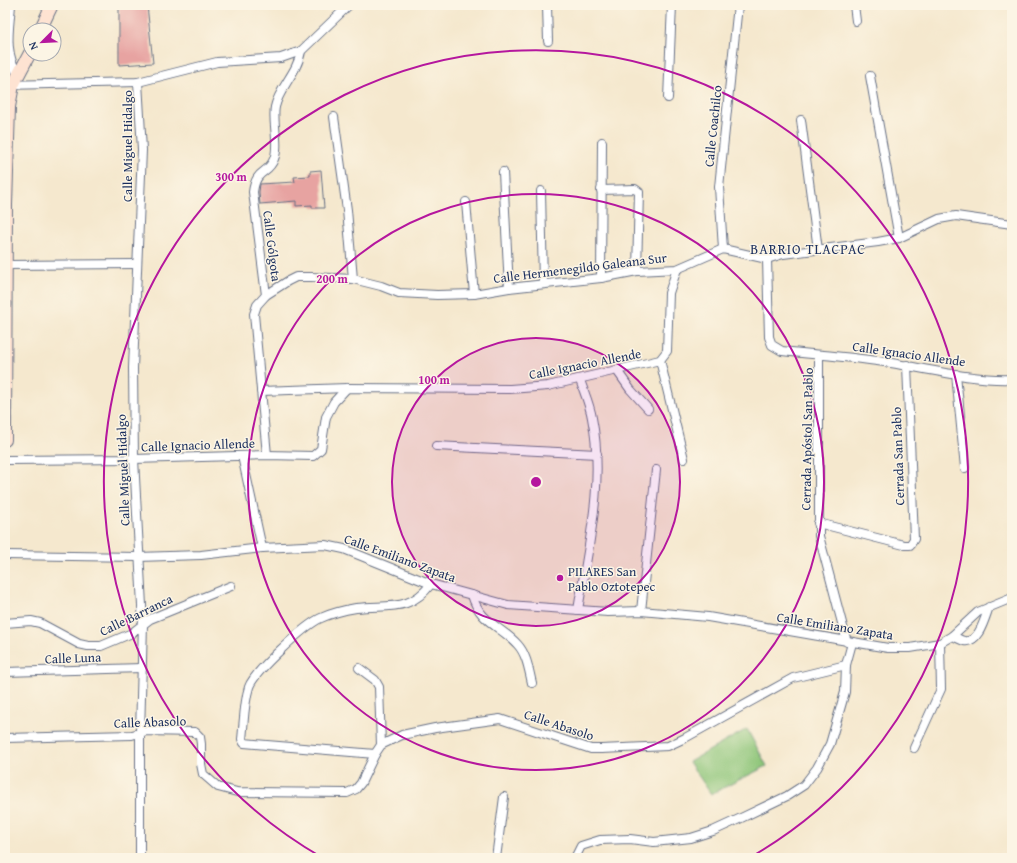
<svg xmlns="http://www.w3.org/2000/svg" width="1017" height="863" viewBox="0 0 1017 863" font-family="'Gentium Book Plus',serif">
<rect width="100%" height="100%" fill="#fcf5e5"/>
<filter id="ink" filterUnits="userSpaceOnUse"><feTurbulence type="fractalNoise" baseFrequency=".025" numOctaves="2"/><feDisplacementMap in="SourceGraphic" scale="8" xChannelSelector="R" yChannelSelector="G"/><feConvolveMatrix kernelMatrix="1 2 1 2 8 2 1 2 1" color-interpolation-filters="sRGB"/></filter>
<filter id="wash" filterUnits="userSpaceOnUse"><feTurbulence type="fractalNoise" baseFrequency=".012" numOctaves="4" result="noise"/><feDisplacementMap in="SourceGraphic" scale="16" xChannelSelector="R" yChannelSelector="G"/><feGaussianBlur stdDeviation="0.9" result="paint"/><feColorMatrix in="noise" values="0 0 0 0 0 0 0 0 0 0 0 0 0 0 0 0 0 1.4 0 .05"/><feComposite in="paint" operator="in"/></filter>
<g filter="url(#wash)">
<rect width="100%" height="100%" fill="#f5e8ce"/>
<path fill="#8dc578" stroke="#547a6b" d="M747,729l20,37 -56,28 -22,-32z"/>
<g id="blocks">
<g fill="#e7a3a1">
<path d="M119,5h28l6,58 -34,2z"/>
<path d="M321,170l3,38h-12v-3l-16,1v-5l-36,3 -1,-12 1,-8 35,-2 -1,-5 16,-1v-5z"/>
</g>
</g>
</g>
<g filter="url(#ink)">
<use href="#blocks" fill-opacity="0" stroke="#677085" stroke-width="1"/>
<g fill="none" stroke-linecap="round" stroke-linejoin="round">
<g stroke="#677085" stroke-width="10">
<g id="street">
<path d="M11,5c-2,26 -7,46 7,70"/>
<path d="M547,5l1,36"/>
<path d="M854,5l2,16"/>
<path d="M870,76l29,162"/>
<path d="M138,82l4,68 -9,218 1,91 9,165 -3,109v125"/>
<path d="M5,85l133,-3 79,-20 64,-4 20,-7 48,-46"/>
<path d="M668,98l4,-93"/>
<path d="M334,117l13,93 6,69"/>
<path d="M801,120l17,130"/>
<path d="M503,172l6,116"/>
<path d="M601,190l34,-1 4,3 -2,79"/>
<path d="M541,191l2,93"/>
<path d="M466,202l8,92"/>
<path d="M723,249l-4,-62 19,-182"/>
<path d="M767,259l2,78 3,8 10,6c37,4 73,6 109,12 36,6 86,18 121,16"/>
<path d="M5,265l132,-1"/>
<path d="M601,278l1,-136"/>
<path d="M266,295l22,-14 8,-4h15l42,2 28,7 18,7 38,2 37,-1 35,-6 92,-10 36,-7 40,-2 46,-20 44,10 16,-5 95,-12 21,-4 40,-19 17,-3 56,8"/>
<path d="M819,355v181l28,106"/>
<path d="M660,360l24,99"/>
<path d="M618,372l12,17 18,20"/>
<path d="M956,374l9,94"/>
<path d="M261,391l86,-3 163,1 38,-3 112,-26 7,-9 2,-58 8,-24"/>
<path d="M436,446l161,8"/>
<path d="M267,455l-13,-141 3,-9 9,-10 -13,-103c3,-24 15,-17 21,-33 6,-14 -2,-37 1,-52 4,-19 23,-35 26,-56"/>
<path d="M242,456l20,92"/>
<path d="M5,460l129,-1 133,-4 46,1 8,-7 5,-32 8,-15 13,-14"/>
<path d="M818,523l86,22h6l4,-6 -7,-174"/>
<path d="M5,555l133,2 63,-2 61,-7 63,-3 19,4 87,35 77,21 100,7 33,-1 67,6 180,31h22l30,-5 12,-7 26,-24 34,-14"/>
<path d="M472,595c8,28 29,31 46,50 9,10 11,26 14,38"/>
<path d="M578,610c10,-63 27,-128 14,-192 -2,-13 -8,-26 -12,-38"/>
<path d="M641,611l15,-141"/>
<path d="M5,623l26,-2 9,2 39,21 9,2h13l31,-13 18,-14 81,-33"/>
<path d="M952,636c4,1 8,4 12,5 15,3 21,-24 25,-34"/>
<path d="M359,668l16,12 4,7 2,58"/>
<path d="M5,672l137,-4"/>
<path d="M1012,685v-13"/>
<path d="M5,738l127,-3 15,-4 48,1 5,5 1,7v20l2,10 15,13 19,5 110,1 9,-4 5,-6 14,-29 6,-9 21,-10 33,-7 65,-9 91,30h10l67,-3 17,-8 108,-60 53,-13"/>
<path d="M914,748l27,-59 -1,-46"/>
<path d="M375,754l-131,-11 -2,-4c2,-17 2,-36 7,-52 5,-15 56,-62 72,-69 11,-5 23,-8 35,-10 31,-4 53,5 75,-24"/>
<path d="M496,858l8,-61"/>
<path d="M575,858l6,-12 19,-6 30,-1 24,3 37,-4 22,-7 26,-12 48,-23 17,-11 13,-17 13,-24 15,-52 1,-27 6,-22"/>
</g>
</g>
<g stroke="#677085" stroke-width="14">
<g id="secondary">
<path d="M40,30l12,-25"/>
<path d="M5,440l1,-235 3,-98 4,-22 17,-32"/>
</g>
</g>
<use href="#street" stroke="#fff" stroke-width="8"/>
<use href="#secondary" stroke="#fee3d2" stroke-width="12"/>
</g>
</g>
<circle cx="536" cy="482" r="144" fill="#b5179e" fill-opacity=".12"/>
<g fill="none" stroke="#b5179e" stroke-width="2">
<circle cx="536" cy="482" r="144"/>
<circle cx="536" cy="482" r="288"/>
<path d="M323 858A432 432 0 1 1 749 858"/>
</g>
<circle fill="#b5179e" stroke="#fcf5e5" stroke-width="1.5" cx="560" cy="578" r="4"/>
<g text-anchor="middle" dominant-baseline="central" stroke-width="3" stroke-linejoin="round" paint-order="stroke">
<g font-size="13" fill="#1b2f5e" stroke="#fcf5e5">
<text transform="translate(713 126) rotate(-84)">Calle Coachilco</text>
<text transform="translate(127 146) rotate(-90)">Calle Miguel Hidalgo</text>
<text transform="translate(272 246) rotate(83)">Calle Gólgota</text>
<text transform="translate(580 268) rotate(-7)">Calle Hermenegildo Galeana Sur</text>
<text transform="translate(909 354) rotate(8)">Calle Ignacio Allende</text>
<text transform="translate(585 364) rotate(-11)">Calle Ignacio Allende</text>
<text transform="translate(807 439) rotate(-89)">Cerrada Apóstol San Pablo</text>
<text transform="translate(198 445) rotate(-2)">Calle Ignacio Allende</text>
<text transform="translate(898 456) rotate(-92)">Cerrada San Pablo</text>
<text transform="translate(123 470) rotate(-92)">Calle Miguel Hidalgo</text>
<text transform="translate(400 558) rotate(20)">Calle Emiliano Zapata</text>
<text transform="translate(136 615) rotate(-26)">Calle Barranca</text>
<text transform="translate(835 626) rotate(9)">Calle Emiliano Zapata</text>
<text transform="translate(73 658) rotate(-2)">Calle Luna</text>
<text transform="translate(150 722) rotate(-2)">Calle Abasolo</text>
<text transform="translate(559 725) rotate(18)">Calle Abasolo</text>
</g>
<g font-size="13" fill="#1b2f5e" stroke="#fcf5e5" text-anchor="start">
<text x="568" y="571">PILARES San<tspan x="568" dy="15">Pablo Oztotepec</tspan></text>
</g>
<g font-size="14" letter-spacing="1" fill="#1b2f5e" stroke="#fcf5e5">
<text x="808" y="249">BARRIO TLACPAC</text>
</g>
</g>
<circle cx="536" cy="482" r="6" fill="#b5179e" stroke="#fcf5e5" stroke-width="2"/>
<g font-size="12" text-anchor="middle" font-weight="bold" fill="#b5179e" stroke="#fcf5e5" stroke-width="3" stroke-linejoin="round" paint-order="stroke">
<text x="231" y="181">300 m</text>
<text x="332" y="283">200 m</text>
<text x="434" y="384">100 m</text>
</g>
<rect width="1017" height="863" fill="none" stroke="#fcf5e5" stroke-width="20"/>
<g transform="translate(42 42) rotate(246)"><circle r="19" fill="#fcf5e5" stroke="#a2a6af"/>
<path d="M0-3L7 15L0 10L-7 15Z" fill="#b5179e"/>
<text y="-6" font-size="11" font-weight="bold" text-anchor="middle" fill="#1b2f5e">N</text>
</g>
</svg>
